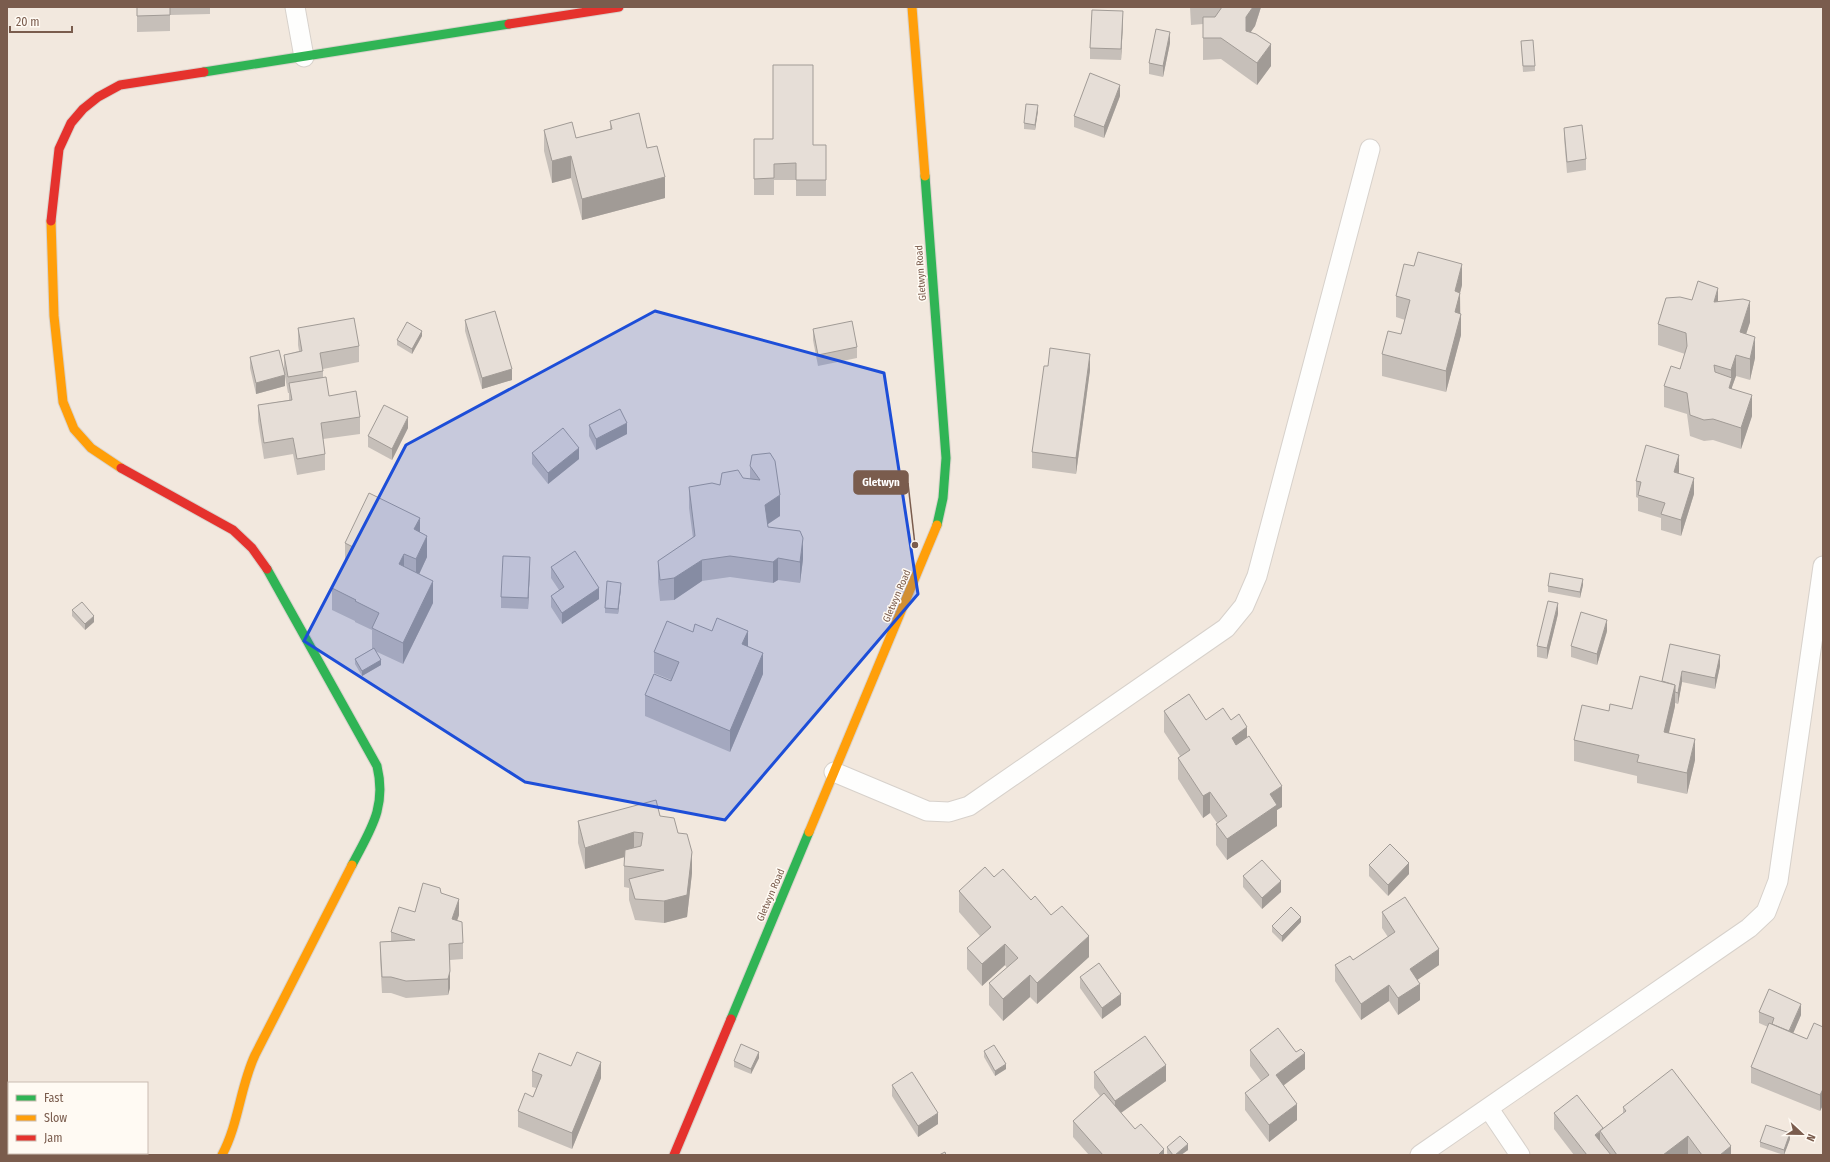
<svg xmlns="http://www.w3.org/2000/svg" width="1830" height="1162" viewBox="0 0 1830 1162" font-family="'Fira Sans Condensed',sans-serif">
<rect width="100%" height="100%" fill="#f9f5f0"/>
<path fill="#f2e8de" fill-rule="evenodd" d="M7,7h1816v1148h-1816zM9,1083h138v70h-138z"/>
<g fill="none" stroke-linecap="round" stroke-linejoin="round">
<g stroke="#d7d1cb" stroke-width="21">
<g id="street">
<path d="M295,7l9,50"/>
<path d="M834,772l93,39 22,1 20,-6 257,-178 18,-22 13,-30 113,-427"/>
<path d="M1489,1109l31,46"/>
<path d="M1420,1155l329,-227 17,-16 12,-31 45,-315"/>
</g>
</g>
<g stroke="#d9d2cb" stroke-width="11">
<g id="fast">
<path d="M204,72l305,-48"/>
<path d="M925,176l21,282 -3,40 -6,27"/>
<path d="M267,569l110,197c10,42 -7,64 -25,99"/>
<path d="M731,1019l78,-187"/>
</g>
</g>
<g stroke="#d9d2cb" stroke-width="11">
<g id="slow">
<path d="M912,7l13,169"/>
<path d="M51,221l3,95 9,86 11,27 17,19 30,20"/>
<path d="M809,832l128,-307"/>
<path d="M222,1155c17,-32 18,-68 33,-100l97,-190"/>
</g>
</g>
<g stroke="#d9d2cb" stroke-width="11">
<g id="jam">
<path d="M509,24l110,-17"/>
<path d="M51,221l8,-72 12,-26 12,-14 15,-12 22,-12 84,-13"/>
<path d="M121,468l112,62 19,18 15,21"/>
<path d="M674,1155l57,-136"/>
</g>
</g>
<use href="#street" stroke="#fefefd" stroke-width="19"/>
<use href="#fast" stroke="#30b455" stroke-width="9"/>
<use href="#slow" stroke="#ff9f0a" stroke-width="9"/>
<use href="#jam" stroke="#e5322d" stroke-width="9"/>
</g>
<g fill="#c6bfb9">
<path d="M137,7h73v7l-40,1v16l-33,1z"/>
<path d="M1190,7h71l-6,19 -5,6 21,34 -14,19 -36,-26 -18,1v-36l-12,1z"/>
<path d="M1123,22l-2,38 -31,-1v-11z"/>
<path d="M1521,41l14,25v5l-12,1z"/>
<path d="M1170,43l-7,34 -14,-3v-11z"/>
<path d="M1120,96l-16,42 -30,-11v-11z"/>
<path d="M1038,111l-3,19 -11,-1v-6z"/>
<path d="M610,121l37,27 18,50 -83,22 -11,-42 -19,5 -8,-32v-21l32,8 34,-9z"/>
<path d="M1564,128l22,31v11l-19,3 -3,-35z"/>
<path d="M754,139l59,6h13v51h-30v-16h-22v15h-20z"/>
<path d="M1462,285l-2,8 1,42 -15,57 -64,-16v-22l19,-20 4,-14 -9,-3v-21z"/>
<path d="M1692,300l26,2 32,20 -4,12 9,24 -5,22 -14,-4 -4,11v2l20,27 -11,33 -28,-9 -9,1 -14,-5 -3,-22 -23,-7v-21l16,-17 5,-15 -27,-9v-21z"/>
<path d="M465,320l47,60 -30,9 -17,-58z"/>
<path d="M298,328l61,18v16l-36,7v8l6,19 31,21v17l-37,5 2,15v16l-28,5 -4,-21 -29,5 -6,-38v-16l31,-5v-7h-1l-4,-22v-16l15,-4 -1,-6z"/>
<path d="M813,329l44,18v11l-39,8 -5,-26z"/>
<path d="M422,336l-10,18 -15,-9v-5z"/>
<path d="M250,357l35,29 -29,8 -6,-26z"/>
<path d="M1048,366l42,4 -14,104 -44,-6v-16z"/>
<path d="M589,425l38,9 -31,16 -7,-14z"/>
<path d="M408,428l-16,32 -24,-13v-11z"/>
<path d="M532,453l47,6 -31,25 -16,-20z"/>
<path d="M752,455l28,61 -12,8v3l35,32 -3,24 -22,-3 -5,3 -43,-6 -28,4 -28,19 -14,1 -2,-19v-21l35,-23 -4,-30v-21l31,-2 30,-6v-13z"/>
<path d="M1679,472l-1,1 16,21 -13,42 -20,-6v-12l-23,-7v-13l-2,-1v-16z"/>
<path d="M420,532l7,25 -8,17 14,29 -30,61 -28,-13 6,14 -19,11 -7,-12v-5l17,-10v-19l-17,-8v-1l-23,-11v-22l13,-24v-21z"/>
<path d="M551,567l48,32 -37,25 -11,-17v-11l8,-6 -8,-12z"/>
<path d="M530,568l-2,41 -27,-1v-11z"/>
<path d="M1583,585l-3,13 -32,-6v-6z"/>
<path d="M621,588l-3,26 -13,-1v-5z"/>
<path d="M72,610l22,12 -9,8 -13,-14z"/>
<path d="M1558,614l-11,45 -10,-2v-11z"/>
<path d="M1607,631l-10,34 -26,-8v-11z"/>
<path d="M693,632l55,15 15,27 -33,78 -85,-36v-21l26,-15 -17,-7v-21z"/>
<path d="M1670,644l50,22 -5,23 -33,-7 -4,22 -3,-1v3l-6,27 26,27 -8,34 -50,-11v-7l-63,-15v-21l35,-29 23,-2 30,-28z"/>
<path d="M1164,711l42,9h25l16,17 35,70 -5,3v16l-50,34 -11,-15v-21l1,-1 -7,-10 -7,5 -25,-39v-21l2,-2 -16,-24z"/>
<path d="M660,816l18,17 14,40 -5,44 -23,6 -29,-3 -6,-20v-12l-5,-1v-21l1,-9 -40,12 -7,-26v-22z"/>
<path d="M1369,865l40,9 -21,22 -19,-20z"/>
<path d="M1243,876l38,16 -19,17 -19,-22z"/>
<path d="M994,877l37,23 58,57 -52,47 -7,-7 -27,24 -14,-16v-22l18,-15 -2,-3 -23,21 -15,-17v-21l13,-12 -21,-24v-21z"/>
<path d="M441,893l18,22 -2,5 6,23v16l-13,1v28l-2,7 -42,3 -15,-5h-9l-2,-35v-16l11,-1v-9l24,-20z"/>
<path d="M1382,912l57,53 -22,15 3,20 -22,15 -9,-14 -28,19 -26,-39v-16l18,-5 35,-23 -6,-9z"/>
<path d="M1301,922l-19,20 -10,-10v-6z"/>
<path d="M1080,977l41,28 -19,14 -22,-31z"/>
<path d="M1759,1012l42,3 -8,18 14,6 16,-12v78l-3,6 -69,-28v-16l17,-40 -9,-4z"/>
<path d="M1250,1050l55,19 -22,17 14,34 -28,22 -24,-32v-17l16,-12 -11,-15z"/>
<path d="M984,1051l22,18 -11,7 -11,-19z"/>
<path d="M759,1058l-8,16 -17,-7v-6z"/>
<path d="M571,1066l30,12 -29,71 -54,-22v-16l15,-14 3,-9 -4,-1v-16z"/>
<path d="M1094,1072l72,9 -45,32 14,16 29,26h-75l-16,-18v-16l27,-25 -6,-8z"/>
<path d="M892,1085l46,39 -20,13 -26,-41z"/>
<path d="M7,1100l1,31v11h-1z"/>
<path d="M1623,1107l108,48h-157l-20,-26v-16l49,15 20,-14z"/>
<path d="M1790,1139l-6,16 -24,-8v-5z"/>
<path d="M1167,1147l21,3 -7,5h-13l-1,-2z"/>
</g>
<g fill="#a19b96">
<path d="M1253,7h8l-6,19 -9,13v-22z"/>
<path d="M1123,11v11l-2,38v-11z"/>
<path d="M1170,32v11l-7,34v-11z"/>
<path d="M1271,44v22l-14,19v-22z"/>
<path d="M1120,85v11l-16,42v-11z"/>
<path d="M1038,105v6l-3,19v-5z"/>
<path d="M571,156v22l-19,5v-22z"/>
<path d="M665,177v21l-83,22v-21z"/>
<path d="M1462,264v21l-7,28v-22z"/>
<path d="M1718,288v21l-4,-7z"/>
<path d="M1460,293v21l-5,-2z"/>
<path d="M1750,301v21l-10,31v-21z"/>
<path d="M1461,314v21l-15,57v-21z"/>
<path d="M422,331v5l-10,18v-5z"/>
<path d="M1755,337v21l-5,22v-21z"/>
<path d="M1090,354v16l-14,104v-16z"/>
<path d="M1736,355v21l-4,11v12l-3,-11 2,-6v-12z"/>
<path d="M512,369v11l-30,9v-11z"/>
<path d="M285,375v11l-29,8v-11z"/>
<path d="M1752,395v21l-11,33v-21z"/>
<path d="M408,417v11l-16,32v-11z"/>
<path d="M627,423v11l-31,16v-11z"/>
<path d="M579,448v11l-31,25v-11z"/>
<path d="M1679,455v17l-5,16v-16z"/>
<path d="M1694,478v16l-13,42v-16z"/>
<path d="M780,495v21l-15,10v-21z"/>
<path d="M420,518v21l-6,-10z"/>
<path d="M427,536v21l-11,24v-22z"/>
<path d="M803,538v21l-3,24v-21z"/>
<path d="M404,554v21l-5,-11z"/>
<path d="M530,557v11l-2,41v-11z"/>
<path d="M778,558v22l-5,3v-21z"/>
<path d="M702,560v21l-28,19v-22z"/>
<path d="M1583,579v6l-3,13v-6z"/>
<path d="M433,581v22l-30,61v-21z"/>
<path d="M621,583v5l-3,26v-5z"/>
<path d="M599,588v11l-37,25v-11z"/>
<path d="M1558,603v11l-11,45v-11z"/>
<path d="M94,616v6l-9,8v-6z"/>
<path d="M1607,620v11l-10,34v-11z"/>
<path d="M748,631v21l-6,-8z"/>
<path d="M763,653v21l-33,78v-21z"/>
<path d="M1720,655v11l-5,23v-11z"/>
<path d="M381,660v5l-19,11v-5z"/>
<path d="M1682,671v11l-4,22v-11z"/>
<path d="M1675,685v21l-11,47v-21z"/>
<path d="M1247,727v21l-15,11v-21z"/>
<path d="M1695,739v21l-8,34v-21z"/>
<path d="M1282,786v21l-5,3v16l-50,34v-21l43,-45z"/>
<path d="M1210,792v21l-7,5v-22z"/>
<path d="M634,832v22l-49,15v-21z"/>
<path d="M692,852v21l-5,44 -23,6v-22z"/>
<path d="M1409,863v11l-21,22v-11z"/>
<path d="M1281,881v11l-19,17v-11z"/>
<path d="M459,899v16l-7,20v-16z"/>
<path d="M1301,917v5l-19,20v-6z"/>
<path d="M1089,936v21l-52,47v-21z"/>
<path d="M1005,944v21l-23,21v-22z"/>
<path d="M1439,949v16l-29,20v-16z"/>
<path d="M450,971v17l-2,7v-16z"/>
<path d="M1030,975v22l-27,24v-22z"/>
<path d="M1420,984v16l-22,15v-17z"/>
<path d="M1389,985v16l-28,19v-16z"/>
<path d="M1121,994v11l-19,14v-11z"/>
<path d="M1801,1004v11l-12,28v-11z"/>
<path d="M759,1052v6l-8,16v-5z"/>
<path d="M1305,1053v16l-29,22v-16z"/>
<path d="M601,1062v16l-29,71v-16z"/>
<path d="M1006,1064v5l-11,7v-5z"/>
<path d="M1166,1065v16l-51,36v-16z"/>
<path d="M1823,1089v16l-3,6v-16z"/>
<path d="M1297,1104v16l-28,22v-17z"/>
<path d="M938,1113v11l-20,13v-11z"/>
<path d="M1600,1132v16l-5,-13z"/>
<path d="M1790,1133v6l-6,16v-5z"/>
<path d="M1688,1136v19h-25z"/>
<path d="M1188,1144v6l-7,5h-6z"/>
<path d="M1731,1146v9h-11z"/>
<path d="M1164,1149v6h-6z"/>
</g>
<g fill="#e6ded7" stroke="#a19b96">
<path d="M137,7h33v8l-33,1z"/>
<path d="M1222,7h31l-7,10v14l10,3 15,10 -14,19 -36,-25h-18v-21h12z"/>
<path d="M1092,10l31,1 -2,38 -31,-1z"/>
<path d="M1156,29l14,3 -7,34 -14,-3z"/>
<path d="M1533,40l2,26h-12l-2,-25z"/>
<path d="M773,65h40v80h13v35h-30v-17l-22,1v14l-20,1v-40h19z"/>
<path d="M1090,73l30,12 -16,42 -30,-11z"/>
<path d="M1026,104l12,1 -3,20 -11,-2z"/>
<path d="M639,113l8,35 10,-2 8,31 -83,22 -11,-43 -19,5 -8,-31 28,-8 4,16 36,-9 -2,-8z"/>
<path d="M1582,125l4,34 -19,3 -3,-34z"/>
<path d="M1418,252l44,12 -7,27 5,2 -5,19 6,2 -15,57 -64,-17 6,-23 13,3 9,-34 -14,-4 8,-32 10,2z"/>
<path d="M1698,281l20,7 -4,14 29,-3 7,2 -10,31 15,5 -5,22 -14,-4 -5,15 -17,-5 1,7 17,6 -3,10 23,7 -11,33 -28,-9 -9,1 -14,-5 -3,-22 -23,-7 7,-20 9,3 7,-23 -1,-13 -28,-9 8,-26 14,-1 12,3z"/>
<path d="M495,311l17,58 -30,9 -17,-58z"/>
<path d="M354,318l5,28 -39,7 3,18 -35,6 -4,-22 18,-4 -4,-23z"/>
<path d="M852,321l5,26 -39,8 -5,-26z"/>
<path d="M407,322l15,9 -10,18 -15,-9z"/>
<path d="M1050,348l40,6 -14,104 -44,-6 12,-86h4z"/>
<path d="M279,350l6,25 -29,8 -6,-26z"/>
<path d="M326,377l3,19 27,-5 4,26 -39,6 4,31 -28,5 -4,-21 -29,5 -6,-38 34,-5 -3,-17z"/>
<path d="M384,405l24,12 -16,32 -24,-13z"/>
<path d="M620,409l7,14 -31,16 -7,-14z"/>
<path d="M563,428l16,20 -31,25 -16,-20z"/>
<path d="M1646,445l33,10 -5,17 20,6 -13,42 -20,-6 4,-11 -27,-8 3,-13 -5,-1z"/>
<path d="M770,453l5,8 5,34 -15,10 3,22 32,4 3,7 -3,24 -22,-4 -5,4 -43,-6 -28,4 -28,18 -14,2 -2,-19 37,-25 -6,-49 23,-4 8,2 2,-12 16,-3 5,8 17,2 -10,-14 2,-11z"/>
<path d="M369,493l51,25 -6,11 13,7 -11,23 -12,-5 -5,10 34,17 -30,62 -31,-15 7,-15 -24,-12 1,-1 -24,-12 21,-41 -8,-4z"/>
<path d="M575,551l24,37 -37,25 -11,-17 13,-9 -13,-20z"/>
<path d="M503,556l27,1 -2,41 -27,-1z"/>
<path d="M1550,573l33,6 -3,13 -32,-6z"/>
<path d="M607,581l14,2 -3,26 -13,-1z"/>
<path d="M1548,601l10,2 -11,45 -10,-2z"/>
<path d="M82,602l12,14 -9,8 -13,-14z"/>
<path d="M1581,612l26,8 -10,34 -26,-8z"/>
<path d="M717,618l31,13 -6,13 21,9 -33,78 -85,-36 9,-21 17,7 8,-19 -25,-10 13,-31 26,11 2,-8 17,7z"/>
<path d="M1670,644l50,11 -5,23 -33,-7 -4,22 -3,-1v-7l-13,-4z"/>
<path d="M374,648l7,12 -19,11 -7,-12z"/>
<path d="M1640,676l35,9 -11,47 31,7 -8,34 -50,-11 2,-7 -65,-15 8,-35 27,6 1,-7 22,5z"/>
<path d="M1189,694l17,26 17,-12 8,12 8,-6 8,13 -15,11 4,7 13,-9 33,50 -12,8 7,11 -50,34 -11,-15 11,-8 -17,-24 -7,4 -25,-38 12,-8 -26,-39z"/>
<path d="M656,800l4,16 14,2 4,15 9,1 5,18 -5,43 -23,6 -29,-2 -6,-20 35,-9 -40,-4 1,-16 16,-4 2,-13 -9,-1 -49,16 -7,-27z"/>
<path d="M1390,844l19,19 -21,22 -19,-20z"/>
<path d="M1262,860l19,21 -19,17 -19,-22z"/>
<path d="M985,867l9,10 9,-8 28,31 4,-4 16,19 11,-9 27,30 -52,47 -7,-8 -27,24 -14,-16 29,-25 -13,-14 -23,20 -15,-16 24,-21 -32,-36z"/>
<path d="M423,883l17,5 1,5 18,6 -7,20 10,3 1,21 -14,1 1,27 -2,8 -42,2 -15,-4h-9l-2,-35 35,-2 -24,-8 8,-25 16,5z"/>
<path d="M1405,897l34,52 -29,20 10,15 -22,14 -9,-13 -28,19 -26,-39 15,-9 3,4 42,-28 -13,-20z"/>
<path d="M1291,907l10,10 -19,19 -10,-10z"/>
<path d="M1099,963l22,31 -19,14 -22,-31z"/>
<path d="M1769,989l32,15 -12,27 -17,-7 2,-6 -15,-6z"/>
<path d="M1769,1023l38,16 7,-16 9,4v62l-3,6 -69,-28z"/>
<path d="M1278,1028l18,24 5,-3 4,4 -29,22 21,29 -28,21 -24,-32 24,-18 -19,-25z"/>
<path d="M1145,1036l21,29 -51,36 -21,-29z"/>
<path d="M741,1044l18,8 -8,17 -17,-8z"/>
<path d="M994,1045l12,19 -11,7 -11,-20z"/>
<path d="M577,1052l24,10 -29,71 -54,-22 7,-18 8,4 9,-22 -10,-4 7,-18 32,13z"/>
<path d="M1672,1069l59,77 -11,9h-18l-14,-19 -25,19h-46l-17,-24 26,-20 -3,-4z"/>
<path d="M912,1072l26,41 -20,13 -26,-41z"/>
<path d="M1104,1093l31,36 6,-5 23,25 -6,6h-55l-30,-34z"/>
<path d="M1577,1095l26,33 -8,7 16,20h-24l-33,-42z"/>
<path d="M7,1100l1,31h-1z"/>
<path d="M1766,1125l24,8 -6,17 -24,-8z"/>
<path d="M1180,1136l8,8 -13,11h-2l-6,-8z"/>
<path d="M945,1152l1,3h-7z"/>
</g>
<path fill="#1d4ed8" fill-opacity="0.2" stroke="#1d4ed8" stroke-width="3" stroke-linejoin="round" d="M655,311l229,62 34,221 -193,226 -200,-38 -221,-141 102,-196z"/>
<g text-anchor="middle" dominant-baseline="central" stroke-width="3" stroke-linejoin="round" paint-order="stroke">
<g font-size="10" fill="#7a5c4d" stroke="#fffaf3">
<text transform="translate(921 273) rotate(-94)">Gletwyn Road</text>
<text transform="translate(897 596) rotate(-67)">Gletwyn Road</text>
<text transform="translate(771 895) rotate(-67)">Gletwyn Road</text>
</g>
</g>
<path fill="none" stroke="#7a5c4d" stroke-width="1.5" d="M915 545L908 483"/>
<circle fill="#7a5c4d" stroke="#fffaf3" stroke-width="1.5" cx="915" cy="545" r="4"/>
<rect fill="#7a5c4d" stroke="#7a5c4d" stroke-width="1.5" x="854" y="471" width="54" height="23" rx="4"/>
<g font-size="11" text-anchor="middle" font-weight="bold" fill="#fff">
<text x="881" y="486">Gletwyn</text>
</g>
<rect width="1830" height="1162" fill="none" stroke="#7a5c4d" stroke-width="16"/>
<rect x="8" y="1082" width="140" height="72" fill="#fffaf3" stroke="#cabbb1"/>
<rect x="16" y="1095" width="20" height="6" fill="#30b455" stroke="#cabbb1"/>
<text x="44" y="1102" font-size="12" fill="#7a5c4d">Fast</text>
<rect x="16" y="1115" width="20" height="6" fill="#ff9f0a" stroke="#cabbb1"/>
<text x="44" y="1122" font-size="12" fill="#7a5c4d">Slow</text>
<rect x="16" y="1135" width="20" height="6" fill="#e5322d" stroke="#cabbb1"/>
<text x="44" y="1142" font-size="12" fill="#7a5c4d">Jam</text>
<g transform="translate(1802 1134) rotate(112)" stroke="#fffaf3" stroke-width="3" paint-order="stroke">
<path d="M0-3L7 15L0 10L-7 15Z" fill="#7a5c4d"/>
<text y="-6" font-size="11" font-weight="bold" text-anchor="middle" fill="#7a5c4d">N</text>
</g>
<path d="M10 26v6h62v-6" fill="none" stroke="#7a5c4d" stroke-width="2"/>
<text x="16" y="26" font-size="12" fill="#7a5c4d" stroke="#fffaf3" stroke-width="3" paint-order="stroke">20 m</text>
</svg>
